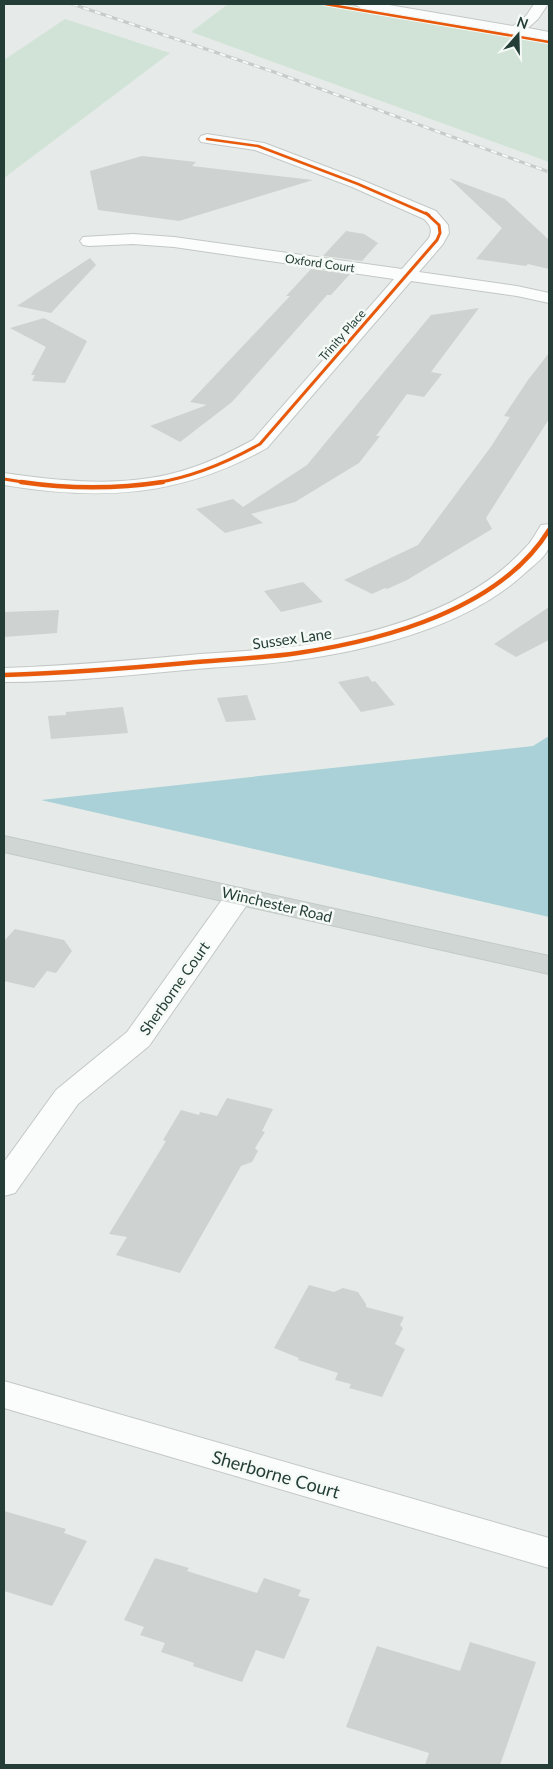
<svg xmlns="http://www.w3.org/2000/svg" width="553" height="1769" viewBox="0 0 553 1769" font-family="Lato,sans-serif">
<rect width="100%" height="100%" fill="#e6ebe9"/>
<g fill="#d1e3d6">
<path d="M228,4h119l202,34v124l-358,-130z"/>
<path d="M65,19l105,34 -166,125v-118z"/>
</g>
<path fill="#a9d1d7" d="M549,736v181l-508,-117 492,-54z"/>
<g fill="#ced2d0">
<path d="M142,156l54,6 -4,4 121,14 -134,41 -81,-11 -8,-39z"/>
<path d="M449,178l56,21 44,41v29l-21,-5 -2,2 -50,-7 26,-31z"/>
<path d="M346,231l18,3 14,9 -16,18 -39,-5z"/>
<path d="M90,258l6,7 -45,48 -34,-7z"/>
<path d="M311,269l39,5 -19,21h-4l-95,107 -52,40 -30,-16 57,-21 -17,-3 100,-106h-4z"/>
<path d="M479,308l-48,64 11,2 -18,23 -17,-3 -31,42h4l-21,27 -64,39 -44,12 12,9 -38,10 -29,-24 37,-10 10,8 64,-42 124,-150z"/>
<path d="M44,318l43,23 -22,42 -33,-2 3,-6h-4l15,-28 -36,-19z"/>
<path d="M549,353v66l-63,99 6,11 -85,51 -20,9 -2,-1 -13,6 -28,-14 74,-35 72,-97 20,-31 -6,-1 24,-36z"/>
<path d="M303,582l20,20 -42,10 -17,-21z"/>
<path d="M549,607v33l-33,17 -22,-13z"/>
<path d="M59,610l-2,23 -53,4v-25z"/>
<path d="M368,676l4,6 3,-1 20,24 -34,7 -23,-30z"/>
<path d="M247,695l9,25 -30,2 -9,-24z"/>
<path d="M123,707l5,26 -77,6 -3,-23 18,-1v-3z"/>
<path d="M15,929l49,11 8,11 -16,22 -9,-2 -13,17 -30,-7v-40z"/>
<path d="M227,1098l46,11 -11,22 3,1 -10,16 3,3 -6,11 -11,4 -61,107 -64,-18 11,-18 -18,-3 57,-93 -3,-1 18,-30 18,5 1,-3 17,4z"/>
<path d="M309,1285l25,7 9,-4 15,4 8,12v3l38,10 -4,8 3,3 -8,16 10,5 -23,48 -33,-9 2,-4 -16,-4 3,-7 -40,-13 1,-2 -25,-10z"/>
<path d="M4,1511l62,18 -2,4 23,8 -35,65 -48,-15z"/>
<path d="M155,1558l34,10 -2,3 70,22 7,-15 37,12 -3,6 12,3 -26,60 -28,-9 -14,32 -49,-16 1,-3 -33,-11 4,-9 -25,-8 4,-8 -20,-7z"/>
<path d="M470,1642l66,20 -36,103h-75l4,-12 -83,-26 31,-81 83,25z"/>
</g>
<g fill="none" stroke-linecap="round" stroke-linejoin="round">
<g stroke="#c3c8c6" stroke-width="2">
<g id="minor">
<path d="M354,4h29l130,22 13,-10 8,-12h14l-10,15 -10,9 21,4v8l-188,-32z"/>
<path d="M207,134l57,9 100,38 72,30 12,14 1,8 -6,11 -24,28 98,14 32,7v10l-32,-7 -106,-15 -144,167c-87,49 -166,53 -263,37v-12c62,9 129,16 190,-6 21,-7 40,-17 59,-27l141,-161 -220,-32 -41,-3 -44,2 -6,-1 -3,-4 3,-4 50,-3 41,3 228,32 27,-31c4,-9 1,-13 -5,-19l-72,-32 -97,-37 -54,-8 -2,-3 2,-3z"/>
<path d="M549,524c0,6 2,16 0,22 -2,11 -18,21 -25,28 -57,52 -152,76 -227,86 -33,5 -67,6 -101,9 -64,6 -128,13 -192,13v-14c66,-2 131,-8 196,-14 33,-2 65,-4 98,-8 80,-12 172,-37 228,-99 6,-6 10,-14 15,-22z"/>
<path d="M239,888l10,2 4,6 -104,150 -71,58 -63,89 -11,3v-34l52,-72 71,-58 102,-142z"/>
<path d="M4,1381l545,157v30l-545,-160z"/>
</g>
</g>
<g stroke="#c2cac7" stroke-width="2">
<path id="major" d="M4,836l545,120v18l-545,-122z"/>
</g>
<use href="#minor" fill="#fbfcfc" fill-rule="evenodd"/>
<use href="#major" fill="#cfd6d4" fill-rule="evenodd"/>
<g stroke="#c7ccca" stroke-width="3">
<path id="rail" d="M72,4l202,68 275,100"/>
</g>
<use href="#rail" stroke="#f5faf7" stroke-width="2" stroke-dasharray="6" stroke-linecap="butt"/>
<g stroke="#f5faf7" stroke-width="4.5">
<g id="cycleway-far2">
<path d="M325,4l224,38"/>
<path d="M207,139l51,7 100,38 71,31"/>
</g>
</g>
<g stroke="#f5faf7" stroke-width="5">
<g id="cycleway-far1">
<path d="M4,479l25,4"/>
<path d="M155,483c38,-6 71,-20 105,-39l177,-204 3,-7 -1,-8 -13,-12"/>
</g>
</g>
<g stroke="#f5faf7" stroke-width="7">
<g id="cycleway">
<path d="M21,482c48,7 95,7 142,0"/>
<path d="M4,675c64,-2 128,-7 193,-13 33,-3 68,-4 101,-9 87,-13 202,-44 251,-123"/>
</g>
</g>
<use href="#cycleway-far2" stroke="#e8590c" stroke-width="2.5"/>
<use href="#cycleway-far1" stroke="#e8590c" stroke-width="3"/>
<use href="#cycleway" stroke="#e8590c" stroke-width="4.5"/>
</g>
<g text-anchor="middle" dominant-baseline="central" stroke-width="5" stroke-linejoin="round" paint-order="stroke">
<g font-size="12" fill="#243e37" stroke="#f5faf7">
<text transform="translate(320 263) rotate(8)">Oxford Court</text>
<text transform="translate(342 335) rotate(-49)">Trinity Place</text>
</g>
<g font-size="15" fill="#243e37" stroke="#f5faf7">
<text transform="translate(292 638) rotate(-8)">Sussex Lane</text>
<text transform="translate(277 904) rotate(13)">Winchester Road</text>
<text transform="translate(174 988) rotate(-55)">Sherborne Court</text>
</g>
<g font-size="18" fill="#243e37" stroke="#f5faf7">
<text transform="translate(276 1474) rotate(16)">Sherborne Court</text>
</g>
</g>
<rect width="553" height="1769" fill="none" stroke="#243e37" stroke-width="10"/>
<g transform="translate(518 35) rotate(20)" stroke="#f5faf7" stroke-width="4" paint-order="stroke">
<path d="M0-4L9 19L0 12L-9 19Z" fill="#243e37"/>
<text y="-8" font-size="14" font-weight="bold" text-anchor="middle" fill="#243e37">N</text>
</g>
</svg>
